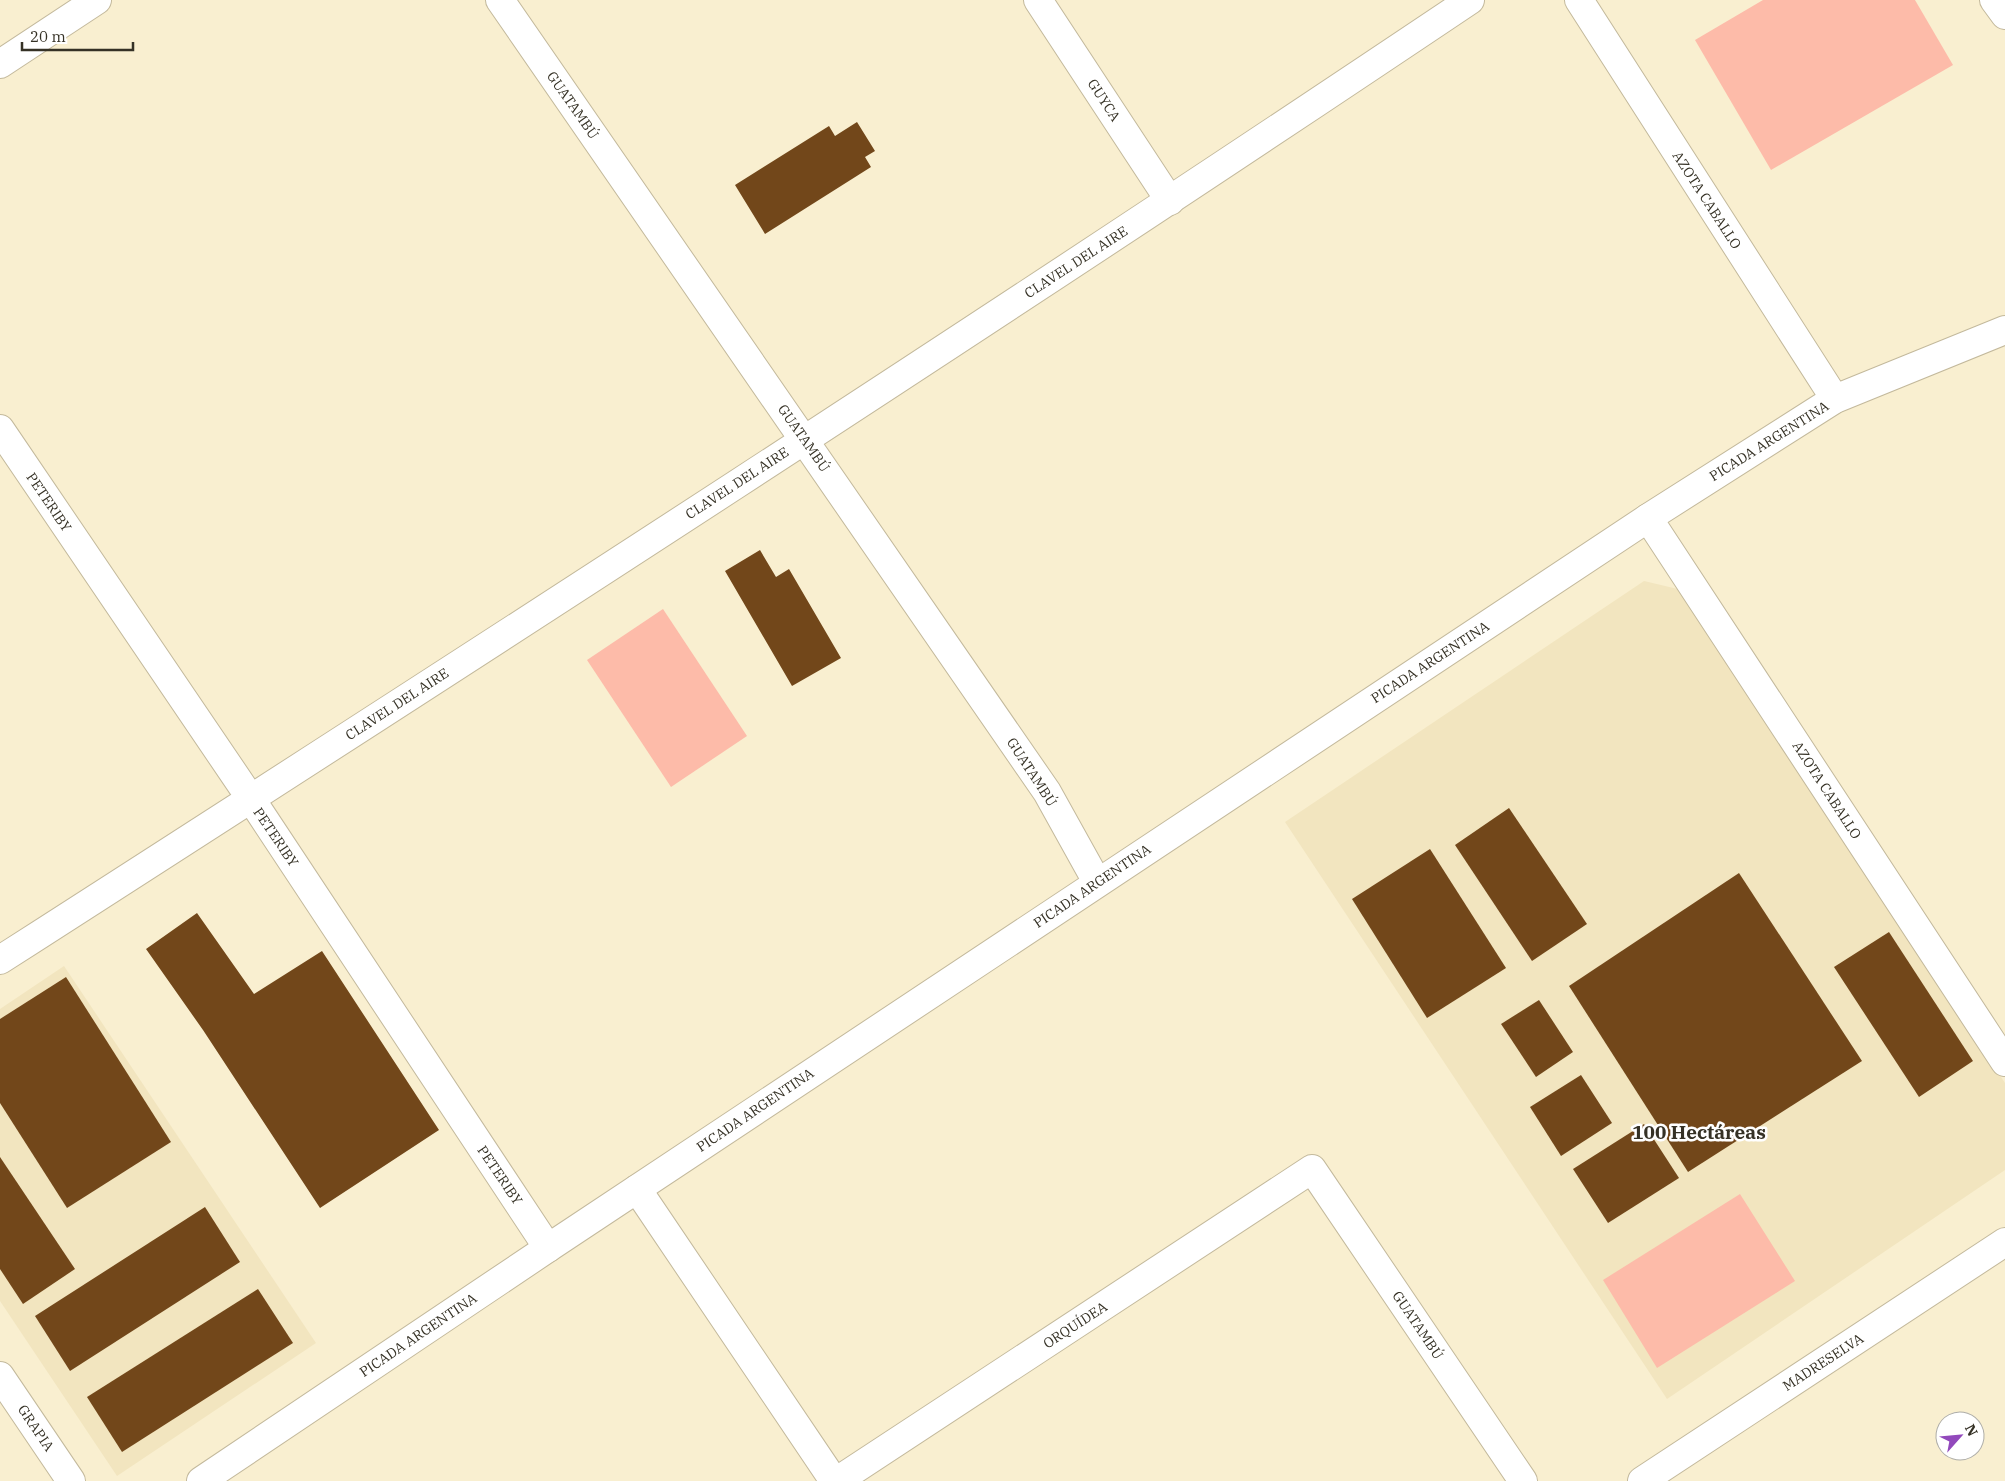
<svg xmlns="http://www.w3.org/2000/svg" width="2005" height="1481" viewBox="0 0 2005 1481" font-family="'IBM Plex Serif',serif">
<rect width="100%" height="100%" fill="#f9efd0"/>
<g fill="#f2e5bf">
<path d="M1644,581l38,9 323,493v87l-338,229 -382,-577z"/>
<path d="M64,966l252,377 -199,133 -117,-175v-292z"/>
</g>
<g fill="#fdbba9">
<path d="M1763,0h152l38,65 -182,105 -76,-130z"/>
<path d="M663,609l84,127 -76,51 -84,-127z"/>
<path d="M1740,1194l55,87 -138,87 -54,-88z"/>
</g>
<g fill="#72471a">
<path d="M857,122l18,29 -10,6 6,10 -106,67 -30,-49 94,-59 6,10z"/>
<path d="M760,550l16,27 13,-8 52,89 -49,28 -67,-115z"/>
<path d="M1509,808l78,116 -55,37 -77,-116z"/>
<path d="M1430,849l76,119 -79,50 -75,-119z"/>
<path d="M1739,873l123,188 -174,111 -119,-186z"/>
<path d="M197,913l57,81 68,-43 117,179 -119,78 -117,-178 -57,-81z"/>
<path d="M1889,932l84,129 -54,36 -85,-130z"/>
<path d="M66,977l105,165 -104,66 -67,-105v-84z"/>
<path d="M1539,1000l34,52 -37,25 -35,-53z"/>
<path d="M1581,1075l31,48 -51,33 -31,-49z"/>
<path d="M1644,1124l35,54 -71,45 -35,-54z"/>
<path d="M0,1157l75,112 -52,35 -23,-35z"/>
<path d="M205,1207l35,55 -170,109 -35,-55z"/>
<path d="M258,1289l35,54 -171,109 -35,-55z"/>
</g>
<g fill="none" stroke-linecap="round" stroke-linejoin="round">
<g stroke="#c3b99c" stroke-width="30">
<g id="street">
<path d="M500,0l547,792 50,90"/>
<path d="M1038,0l132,201"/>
<path d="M1579,0l256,399"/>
<path d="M1994,0l11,15"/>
<path d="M0,64l97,-64"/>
<path d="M0,429l251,370 297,449"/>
<path d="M1648,518l357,544"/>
<path d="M0,960c492,-316 984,-634 1470,-960"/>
<path d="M637,1189l197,292"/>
<path d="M0,1376l71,105"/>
<path d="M201,1481l347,-233 1100,-730 187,-119 170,-69"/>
<path d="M837,1481l475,-312 211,312"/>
<path d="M1642,1481l363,-239"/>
</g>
</g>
<use href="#street" stroke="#fff" stroke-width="28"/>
</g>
<g text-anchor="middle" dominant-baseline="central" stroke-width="5" stroke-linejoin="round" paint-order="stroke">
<g font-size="14" fill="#353125" stroke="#fff">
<text transform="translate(1104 100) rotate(57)">GUYCA</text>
<text transform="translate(573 105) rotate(55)">GUATAMBÚ</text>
<text transform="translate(1707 200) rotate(57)">AZOTA CABALLO</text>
<text transform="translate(1076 262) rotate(-33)">CLAVEL DEL AIRE</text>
<text transform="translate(804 438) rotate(55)">GUATAMBÚ</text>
<text transform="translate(1769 441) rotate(-32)">PICADA ARGENTINA</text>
<text transform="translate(737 483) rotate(-33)">CLAVEL DEL AIRE</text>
<text transform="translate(49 502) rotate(56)">PETERIBY</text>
<text transform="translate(1430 662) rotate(-33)">PICADA ARGENTINA</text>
<text transform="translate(397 704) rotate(-33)">CLAVEL DEL AIRE</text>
<text transform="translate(1032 772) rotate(57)">GUATAMBÚ</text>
<text transform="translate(1827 790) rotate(57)">AZOTA CABALLO</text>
<text transform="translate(276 837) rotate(56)">PETERIBY</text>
<text transform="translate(1092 886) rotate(-34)">PICADA ARGENTINA</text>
<text transform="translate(755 1110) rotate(-34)">PICADA ARGENTINA</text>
<text transform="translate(500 1175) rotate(56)">PETERIBY</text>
<text transform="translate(1075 1325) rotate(-33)">ORQUÍDEA</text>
<text transform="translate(1418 1325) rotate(56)">GUATAMBÚ</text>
<text transform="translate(418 1335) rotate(-34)">PICADA ARGENTINA</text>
<text transform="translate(1823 1362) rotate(-33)">MADRESELVA</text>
<text transform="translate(36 1428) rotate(56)">GRAPIA</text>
</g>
<g font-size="19" font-weight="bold" fill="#353125" stroke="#fff">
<text x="1699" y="1132">100 Hectáreas</text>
</g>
</g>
<g transform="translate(1960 1436) rotate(63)"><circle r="24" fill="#ffffff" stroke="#aeada8"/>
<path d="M0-4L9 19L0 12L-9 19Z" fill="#9249bc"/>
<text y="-8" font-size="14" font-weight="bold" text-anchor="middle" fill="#353125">N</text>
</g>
<path d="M22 42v8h111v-8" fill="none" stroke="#353125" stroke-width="2.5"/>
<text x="30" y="42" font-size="15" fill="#353125" stroke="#ffffff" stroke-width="4" paint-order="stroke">20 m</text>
</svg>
